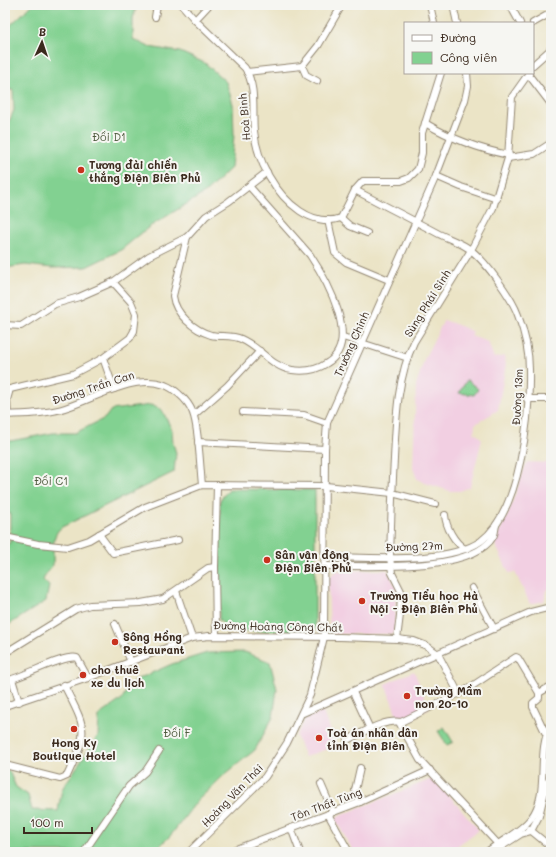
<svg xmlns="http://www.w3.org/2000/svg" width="556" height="857" viewBox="0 0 556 857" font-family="Mali,sans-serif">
<rect width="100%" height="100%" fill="#f6f6f2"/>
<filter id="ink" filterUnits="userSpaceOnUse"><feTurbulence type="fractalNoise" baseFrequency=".025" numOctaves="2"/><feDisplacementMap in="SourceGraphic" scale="8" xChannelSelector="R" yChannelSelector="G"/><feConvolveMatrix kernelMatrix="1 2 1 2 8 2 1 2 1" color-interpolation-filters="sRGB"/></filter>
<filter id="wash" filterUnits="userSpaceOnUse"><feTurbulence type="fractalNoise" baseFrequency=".012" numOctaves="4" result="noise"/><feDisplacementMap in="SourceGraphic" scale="16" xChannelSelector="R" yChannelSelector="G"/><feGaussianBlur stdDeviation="0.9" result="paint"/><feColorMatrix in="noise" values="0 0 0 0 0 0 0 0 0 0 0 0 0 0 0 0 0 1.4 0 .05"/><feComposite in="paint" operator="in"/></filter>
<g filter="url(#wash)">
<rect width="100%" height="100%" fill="#ebe4c6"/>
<g fill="#f2cfe2">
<path d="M444,320l19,7 10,5 -2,4 17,6 6,16 10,-2 2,8 -8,46 -23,14 -1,8 8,7 -12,48 -10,4h-10l-25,-8 -8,-4 -4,-11 3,-83 9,-28z"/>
<path d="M527,462l24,1v126l-5,1 -2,11 -14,3 -15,-32 -6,1 -15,-31 14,-28z"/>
<path d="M387,570l9,17v8l-2,39h-64l-2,-55 8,-8z"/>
<path d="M414,671l15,37 -30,13 -14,-37z"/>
<path d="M323,712l12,34 -30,11 -9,-21 10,-18z"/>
<path d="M434,778l45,52 -26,19 1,3h-100l-20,-34z"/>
</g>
<g fill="#82d191" stroke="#5e7e58">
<path d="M32,5h105l-4,13v21l16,8 31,5 25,11 21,19 7,22 1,31 -3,33 -25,24 -57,35 -28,23 -35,17 -34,1 -27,-3 -20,3v-137l9,-21 -1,-20h-8v-60z"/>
<path d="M467,380l11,9 -4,6 -15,-2z"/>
<path d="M151,405l11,5 10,20 1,13 3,10 -2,19 -112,55c-12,9 -8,24 -9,38l-6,7 -4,8 6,6 -3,15 -41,26v-83l5,-1v-30h-5v-71l48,-9h22l30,-15 6,-8z"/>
<path d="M229,489l86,1v141h-84l-12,-11 1,-120z"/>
<path d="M245,652l25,10 7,27 -4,28 -18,33 -32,26 -26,25 -26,34 -17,17h-149v-83l4,2 7,16 12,8 4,15 26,1 4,-22 36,-53 1,-21 22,-15 12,-19 39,-17 35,-11z"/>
<path d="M444,727l9,15 -6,3 -9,-14z"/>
</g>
</g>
<g filter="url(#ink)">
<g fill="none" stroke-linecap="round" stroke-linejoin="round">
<g stroke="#938772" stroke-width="8">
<g id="minor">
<path d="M182,5l13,15 50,48c12,20 7,41 9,63 3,30 21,63 46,80 12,8 27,12 41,7l14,-28 8,-9h38l8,-3 9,-9 4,-16v-20l19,-60"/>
<path d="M430,5l4,18"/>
<path d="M453,5l4,18"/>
<path d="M510,5l10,18"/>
<path d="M155,17l2,-12"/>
<path d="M195,20l14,-15"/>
<path d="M533,23l18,-10"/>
<path d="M533,65l18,-16"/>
<path d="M302,66l4,9 11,6"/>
<path d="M247,72l55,-6 16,-20 24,-41"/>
<path d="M528,74l23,30"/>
<path d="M425,123c27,16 53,26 84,32"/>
<path d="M508,158l26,-4 17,-11"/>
<path d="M436,176l25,11 36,12"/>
<path d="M341,218l9,8 17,7"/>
<path d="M328,220l7,33 11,9 43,18"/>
<path d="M187,237l-14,59c2,18 21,34 38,39 10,2 21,0 30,4 19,8 30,28 51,31 13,2 25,0 35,-7 35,-21 -1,-84 -17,-108l-61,-69"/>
<path d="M5,325l16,1 34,-22 24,-7 34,-15 36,-26 38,-19 19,-21 22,-14 39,-30"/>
<path d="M343,337l65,21"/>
<path d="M103,358l11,31"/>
<path d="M527,399h24"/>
<path d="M243,412l61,3 23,8"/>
<path d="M5,415c19,-1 42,-1 60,-7 33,-10 83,-44 114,-14 6,5 11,11 14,19 6,16 7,54 9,72"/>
<path d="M8,415l-1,-15 3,-11 63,-15 30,-16 27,-20 4,-7 2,-17 -5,-12 -18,-20"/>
<path d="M194,415l33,-29 33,-35"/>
<path d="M198,442l127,7"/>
<path d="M445,515c1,12 9,27 20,34"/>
<path d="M99,534l14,19 65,-13"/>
<path d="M5,537l33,7 30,3 21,-7 56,-33 57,-22 124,1 66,7 43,11"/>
<path d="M325,557c41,0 122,8 156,-16 40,-30 49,-126 48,-172 0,-17 -5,-38 -11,-54 -6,-17 -32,-53 -46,-64 -9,-8 -23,-12 -33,-17 -28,-15 -56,-29 -84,-44"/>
<path d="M325,566c39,-1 146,8 168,-29 2,-3 2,-8 3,-12"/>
<path d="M472,588l22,41"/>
<path d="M176,591l16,47"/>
<path d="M115,624l16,38"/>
<path d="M216,636l-1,-69 2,-82"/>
<path d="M397,639l3,-24 1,-24 -9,-18 -2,-16c1,-33 2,-65 4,-98 2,-40 3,-81 20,-117l57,-92 22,-42 15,-50 4,-61 17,-24"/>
<path d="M5,653l71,-44 14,-4 51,-2 22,-4 45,-31 7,-1"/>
<path d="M353,692l17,37"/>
<path d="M539,693l12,-7"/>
<path d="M19,702l-7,-23c15,-4 54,-25 65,-21l11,20"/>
<path d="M5,706l83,-28 104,-40 17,-2 131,1 57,2 17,2 13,5 11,8 21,40"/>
<path d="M303,713l228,-101 20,-5"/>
<path d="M347,740c16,-7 36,-21 54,-18"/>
<path d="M5,765l55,14 7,-3c22,-47 20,-45 -3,-91"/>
<path d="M321,784l12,28"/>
<path d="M360,802l-5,-12 5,-22"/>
<path d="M328,814l21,38"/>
<path d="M291,828l9,24"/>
<path d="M529,829l22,18"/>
<path d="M497,843l-77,-83 -20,-36 1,-2 65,-32 50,-33 2,1 21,35v5l-6,5v4l12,25 6,6"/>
<path d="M84,852l45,-66 16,-14 14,-21"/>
<path d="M189,852l76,-75 22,-34 23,-48 14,-58 1,-188 2,-26 109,-247 29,-76 3,-14 -1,-13"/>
<path d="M228,852l132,-50 70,-32"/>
<path d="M487,852c13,-11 34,-20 44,-34 20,-26 4,-66 20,-93"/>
<path d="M493,852l28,-18 10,-3 8,-15 8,-33 4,-7"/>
</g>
</g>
<use href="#minor" stroke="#fff" stroke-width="6"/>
</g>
</g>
<g fill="#c8321e" stroke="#f6f6f2" stroke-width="1.5">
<circle cx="81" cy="170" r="4"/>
<circle cx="267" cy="560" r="4"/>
<circle cx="362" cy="601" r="4"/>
<circle cx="115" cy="642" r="4"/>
<circle cx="83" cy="675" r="4"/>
<circle cx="407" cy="696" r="4"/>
<circle cx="74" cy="729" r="4"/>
<circle cx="319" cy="738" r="4"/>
</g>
<g text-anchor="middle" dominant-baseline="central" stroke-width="4" stroke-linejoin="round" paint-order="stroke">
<g font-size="11" fill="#3b2a1e" stroke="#f6f6f2">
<text transform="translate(244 117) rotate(-95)">Hoà Bình</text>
<text transform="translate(427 303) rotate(-58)">Sùng Phái Sinh</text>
<text transform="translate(351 344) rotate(-66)">Trường Chinh</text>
<text transform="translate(93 387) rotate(-18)">Đường Trần Can</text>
<text transform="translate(517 397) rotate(-87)">Đường 13m</text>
<text transform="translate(414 546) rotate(-2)">Đường 27m</text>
<text transform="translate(278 626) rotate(1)">Đường Hoàng Công Chất</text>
<text transform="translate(232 795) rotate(-46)">Hoàng Văn Thái</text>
<text transform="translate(326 804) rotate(-21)">Tôn Thất Tùng</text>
</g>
<g font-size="11" fill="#505c40" stroke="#f6f6f2">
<text x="109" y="136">Đồi D1</text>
<text x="51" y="480">Đồi C1</text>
<text x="177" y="732">Đồi F</text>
</g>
<g font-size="11" font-weight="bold" fill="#3b2a1e" stroke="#f6f6f2" text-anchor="start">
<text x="89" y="164">Tượng đài chiến<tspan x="89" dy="13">thắng Điện Biên Phủ</tspan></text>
<text x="275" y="554">Sân vận động<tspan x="275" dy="13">Điện Biên Phủ</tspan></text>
<text x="370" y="595">Trường Tiểu học Hà<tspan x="370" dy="13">Nội - Điện Biên Phủ</tspan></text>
<text x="123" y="636">Sông Hồng<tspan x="123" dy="13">Restaurant</tspan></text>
<text x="91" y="669">cho thuê<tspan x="91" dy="13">xe du lịch</tspan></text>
<text x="415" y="690">Trường Mầm<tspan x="415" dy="13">non 20-10</tspan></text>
<text x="327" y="732">Toà án nhân dân<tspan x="327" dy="13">tỉnh Điện Biên</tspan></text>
<text x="74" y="742" text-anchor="middle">Hong Ky<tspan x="74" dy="13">Boutique Hotel</tspan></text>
</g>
</g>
<rect width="556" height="857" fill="none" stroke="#f6f6f2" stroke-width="20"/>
<rect x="404" y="22" width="130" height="52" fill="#f6f6f2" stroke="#aba49d"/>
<rect x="412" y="35" width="20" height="6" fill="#ffffff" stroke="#aba49d"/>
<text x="440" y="42" font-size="12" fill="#3b2a1e">Đường</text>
<rect x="412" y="52" width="20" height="12" fill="#82d191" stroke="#aba49d"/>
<text x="440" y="62" font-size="12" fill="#3b2a1e">Công viên</text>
<g transform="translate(42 42) rotate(3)" stroke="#f6f6f2" stroke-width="3" paint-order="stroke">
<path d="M0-3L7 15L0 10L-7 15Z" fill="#3b2a1e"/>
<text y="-6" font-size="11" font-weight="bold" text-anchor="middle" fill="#3b2a1e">B</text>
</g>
<path d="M24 827v6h68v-6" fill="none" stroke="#3b2a1e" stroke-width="2"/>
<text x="30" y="827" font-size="12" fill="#3b2a1e" stroke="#f6f6f2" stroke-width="3" paint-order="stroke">100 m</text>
</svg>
